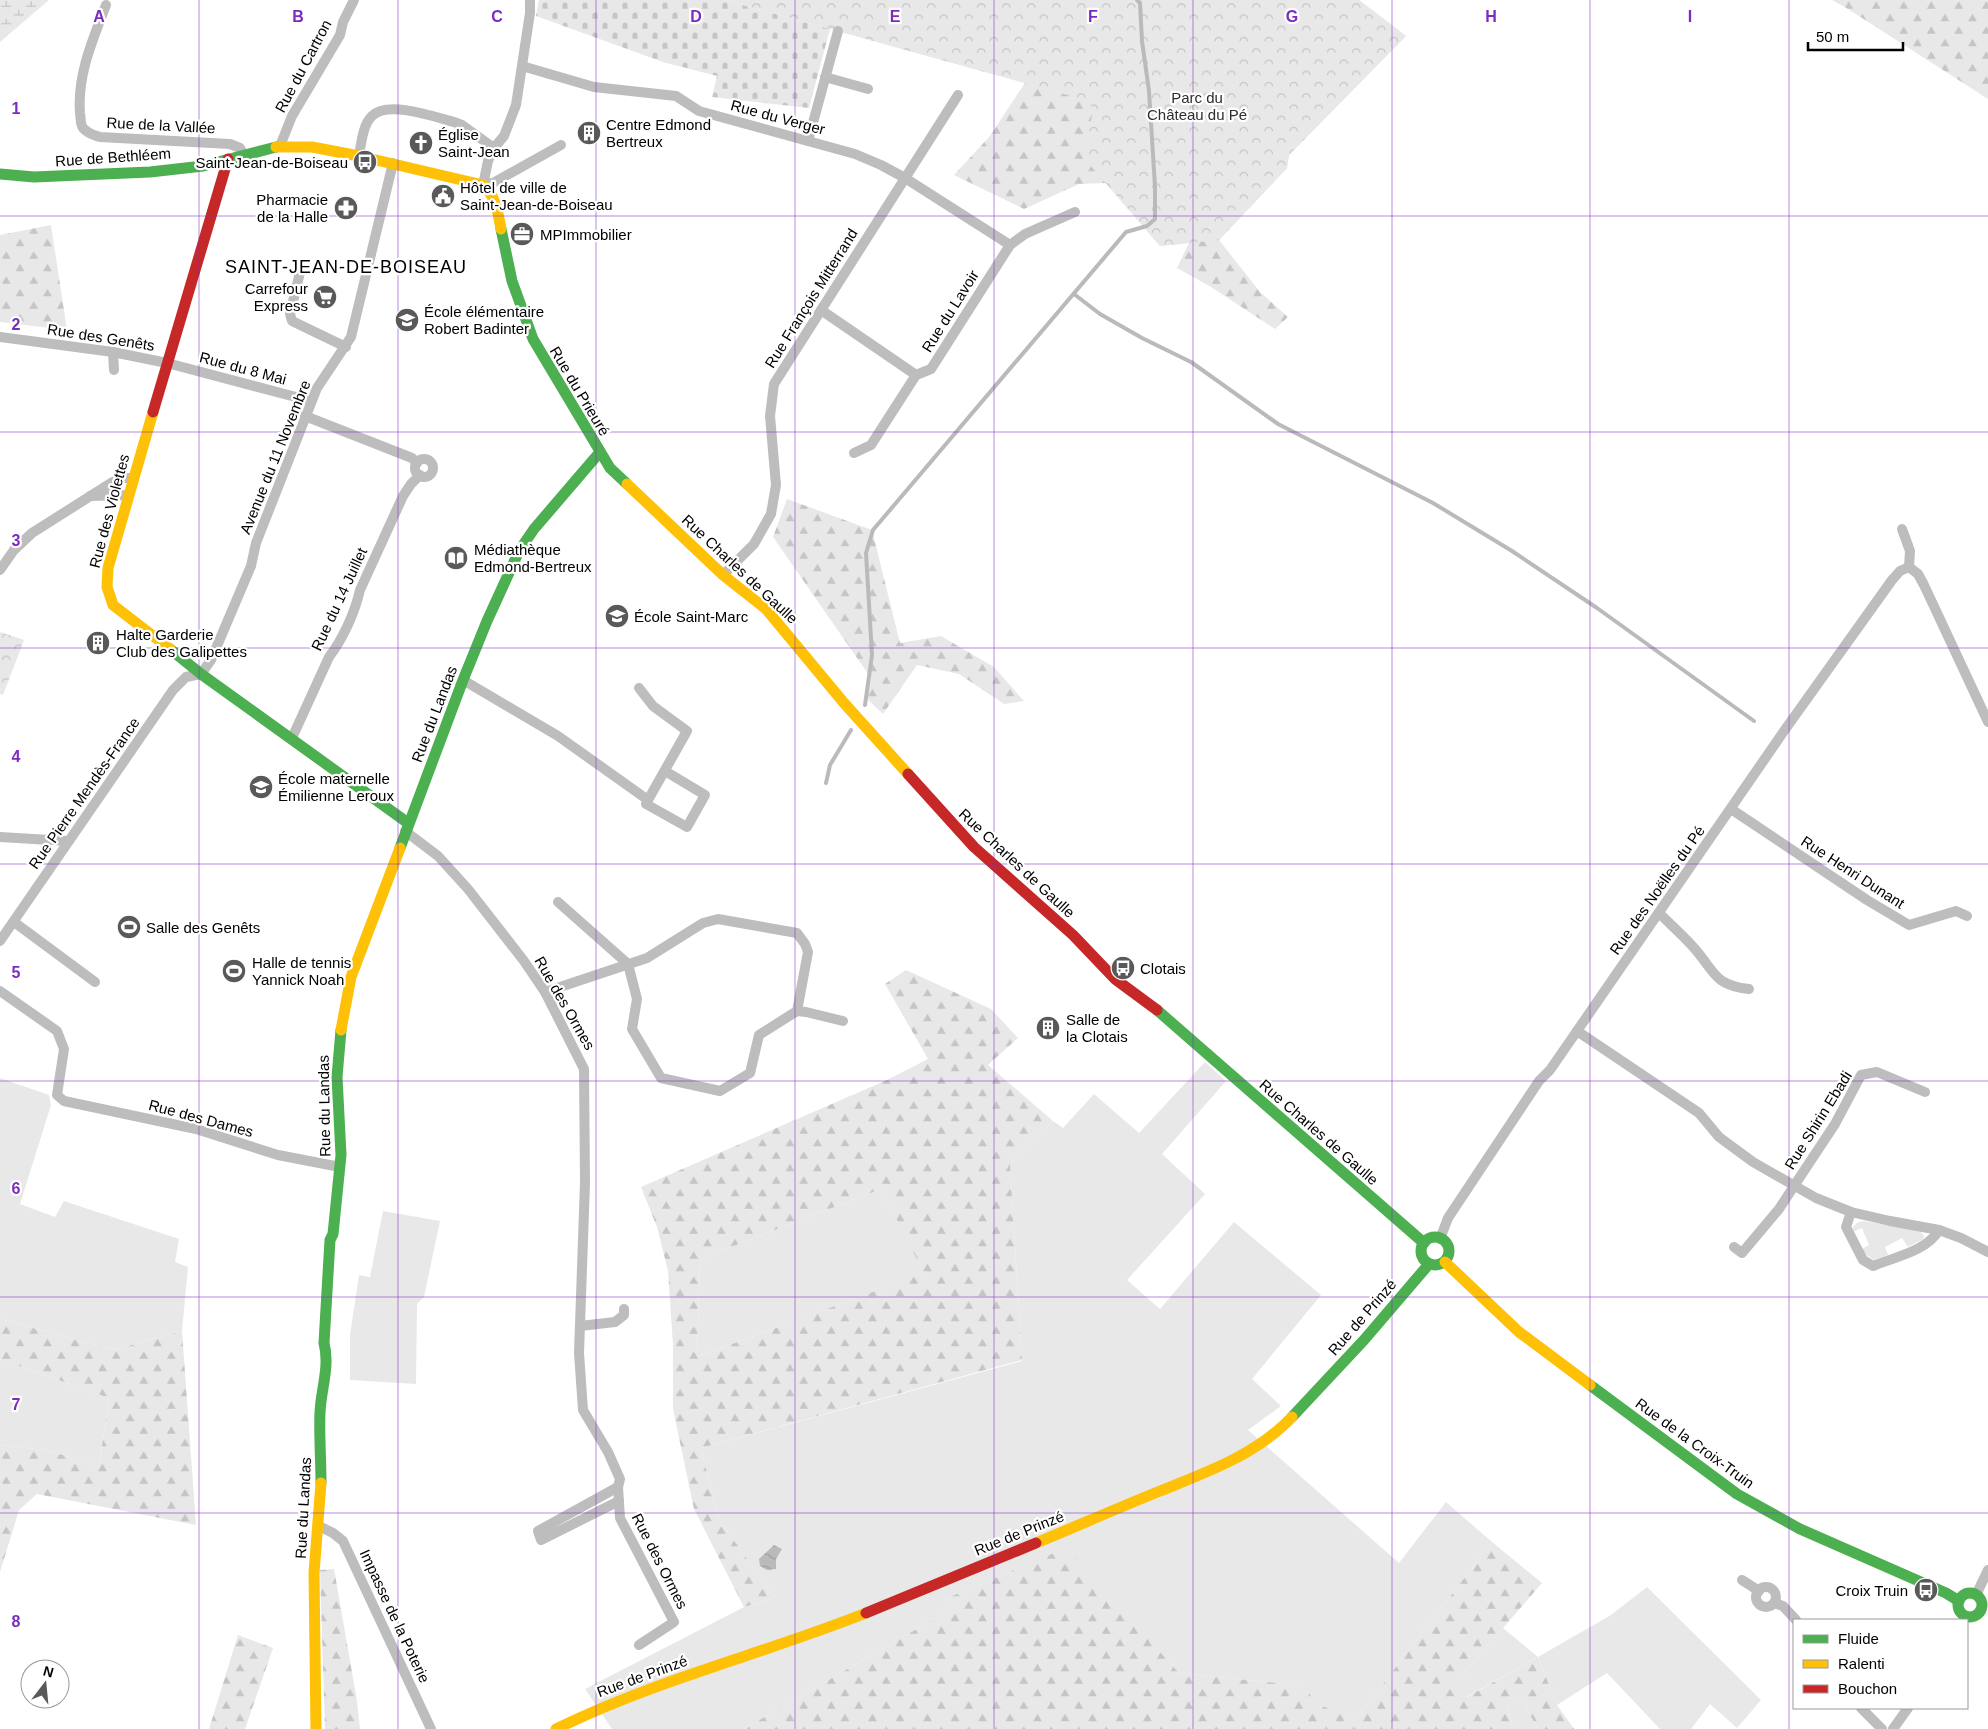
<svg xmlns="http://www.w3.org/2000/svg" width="1988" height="1729" viewBox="0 0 1988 1729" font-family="Helvetica,sans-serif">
<defs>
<pattern id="forest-firs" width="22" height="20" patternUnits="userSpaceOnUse" patternTransform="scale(1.25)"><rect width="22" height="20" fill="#e8e8e8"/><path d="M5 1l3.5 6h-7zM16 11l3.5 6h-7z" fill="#c5c5c5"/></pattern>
<pattern id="wetland-marsh" width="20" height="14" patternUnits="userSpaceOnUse" patternTransform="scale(1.25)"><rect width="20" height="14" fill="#e8e8e8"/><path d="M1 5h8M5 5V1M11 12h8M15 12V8" fill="none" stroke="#c5c5c5"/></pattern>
<pattern id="cemetery-stones" width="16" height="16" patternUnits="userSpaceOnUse" patternTransform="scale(1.25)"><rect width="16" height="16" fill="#e8e8e8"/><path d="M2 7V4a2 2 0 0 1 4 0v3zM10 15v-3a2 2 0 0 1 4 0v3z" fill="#c5c5c5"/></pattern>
<pattern id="park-crowns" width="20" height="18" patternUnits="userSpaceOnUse" patternTransform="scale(1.25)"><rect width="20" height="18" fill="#e8e8e8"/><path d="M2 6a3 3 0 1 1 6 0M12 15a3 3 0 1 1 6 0" fill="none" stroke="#c5c5c5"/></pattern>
<pattern id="water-waves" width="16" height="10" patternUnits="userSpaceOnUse" patternTransform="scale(1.25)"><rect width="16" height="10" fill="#bababa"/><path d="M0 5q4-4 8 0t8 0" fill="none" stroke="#9e9e9e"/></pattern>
</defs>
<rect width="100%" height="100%" fill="#fff"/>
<g fill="#e8e8e8">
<path d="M1205,1062l21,19 -64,73 43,40 -78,86 33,29 74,-87 87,73 -69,84 29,27 -33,24 151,133 47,-61 46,40 -136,177 -43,-16 -8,-17 -126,-13 -114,-124 -120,50 8,9 -209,121h-132l-27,-40 159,-82 31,-9 -57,-80 -17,-70 321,-87 -12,-197 43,-43 10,7 31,-34 45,39z"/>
<path d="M0,1078l49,17 2,10 -31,99 35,13 9,-16 115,38 -4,23 13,5 -6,64 -68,19 -114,-31z"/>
<path d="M881,1189l44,84 -228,84 3,-98z"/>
<path d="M383,1211l57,10 -16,76 -7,7 -1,80 -66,-4v-45l9,-60 11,2z"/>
<path d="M1864,1221l56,10 4,5 -1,3 -15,8 -6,-9 -17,9 3,8 -14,5 -9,-6 -3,-5 7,-4 -7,-17 -9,4v-5l5,-5z"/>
<path d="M0,1359l109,39 -10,68 -53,-16 -46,-5z"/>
<path d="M1647,1587l114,113 -24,28 -27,-24 -19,25h-31l-53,-56 -50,32 -19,-48 -72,40 -8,-17 45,-52 35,29 73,-42z"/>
<path d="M1522,1701l16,28h-25l-7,-23z"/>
</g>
<g fill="url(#forest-firs)" fill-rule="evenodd">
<path d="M1359,0l47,36 -117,119 -2,13 -68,72 41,52 28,25 -13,12 -64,-42 -34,-19 12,-25 -29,3 -54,-63 -27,1 -55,25 -70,-34 36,-39 44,-67z"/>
<path d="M1832,0h156v99l-140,-90z"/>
<path d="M51,225l16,105 -67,-8v-87z"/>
<path d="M787,499l85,31 28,113 41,-7 53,31 30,34 -20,3 -45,-30 -42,-9 -34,49 -17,-16 5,-20 -98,-141z"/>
<path d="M906,970l85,39 27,29 -30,27 65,56 -43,43 12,196 -321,88 17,70 57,80 -31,9 -50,-98 -21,-100v-64l-5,-74 -11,-44 -16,-40 246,-107 41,-21 -43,-75zM881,1189l43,84 -227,84 3,-98z"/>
<path d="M0,1319l114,31 68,-19 14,194 -159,-31 -18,16 -19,62v-127l46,5 53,16 10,-68 -109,-39z"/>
<path d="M1492,1542l50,41 -84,97 9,17 71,-40 19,48 17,24h-36l-16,-28 -16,5 7,23h-769l209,-121 -8,-9 121,-51 113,125 127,13 8,17 42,16z"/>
<path d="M334,1569l23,132 3,28h-35l-5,-159z"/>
<path d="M238,1635l35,13 -28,81h-36z"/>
</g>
<path fill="url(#wetland-marsh)" d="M0,0h49l-49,42z"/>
<path fill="url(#cemetery-stones)" d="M539,0h186l105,29 -21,79 -97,-11 5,-21 -54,-14 -127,-46z"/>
<g fill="url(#park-crowns)">
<path d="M725,0h634l47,36 -117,119 -2,13 -68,72 -59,6 -77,-89 10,-46 -4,-10z"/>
<path d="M0,632l24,8 -21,55 -3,-1z"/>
</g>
<path fill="url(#water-waves)" d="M774,1545l8,4 -6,10v10l-9,1 -7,-4 -1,-7z"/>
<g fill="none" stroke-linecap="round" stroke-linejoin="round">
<g stroke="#bababa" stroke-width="4">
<path d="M1074,294l26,20 42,24 49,24 87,62 155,79 79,48 85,57 157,113"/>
<path d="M865,705l7,-50 -6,-102 7,-23 253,-298 21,-6 8,-7v-32l-6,-96 -7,-50 -2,-38 -3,-3"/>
<path d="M826,783l4,-18 21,-35"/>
</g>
<g stroke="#bdbdbd" stroke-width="10">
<path d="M530,0v13l-14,92 -12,31 -10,12 -6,13 -5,24 10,-2 68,-38"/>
<path d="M106,5c-13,34 -29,70 -26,108 1,6 0,11 3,15 5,6 11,7 17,9l130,7 10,4 3,6"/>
<path d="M522,66l72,21 82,9 23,15 156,43 26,11 24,13 105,67"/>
<path d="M825,77l43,12"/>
<path d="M808,141l30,-110"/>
<path d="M280,146l12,-30 48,-81 3,-13 11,-22"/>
<path d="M359,156c2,-12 4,-32 13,-40 16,-16 63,1 82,6l8,3 32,23"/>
<path d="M302,264l-12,50 2,7 54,26"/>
<path d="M821,310l95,65 15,-6 79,-124 15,-11 50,-22"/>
<path d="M0,337l113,15 54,11 144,38"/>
<path d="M113,352l1,18"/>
<path d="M305,416l107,42 5,5"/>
<path d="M854,453l17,-8 45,-70"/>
<circle cx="424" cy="468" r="9"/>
<path d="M90,496l38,-1"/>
<path d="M1902,529l8,22 -1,16"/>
<path d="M1909,567l9,7 6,11 64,137"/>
<path d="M0,570l14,-20 18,-17 79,-50 10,-5h12"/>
<path d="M723,575l31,-31 17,-30 5,-29 -6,-69 4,-32 184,-289"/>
<path d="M463,680l95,56 90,64 39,-69 -34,-25 -14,-18"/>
<path d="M292,738l37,-81c14,-18 26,-45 31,-67l43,-94 8,-12 9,-9"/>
<path d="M648,800l-2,4 41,23 18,-32 -40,-24"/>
<path d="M1731,809l136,91 42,25 47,-14 11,5"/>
<path d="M405,831l33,25 30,33 56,72 21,31 39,77 1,114 -6,170 4,57 25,42 12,27 -2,8 2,31 54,104 -35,23"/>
<path d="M0,837l67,4"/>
<path d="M1659,913c12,12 25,23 36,36 20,23 19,36 54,40"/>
<path d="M14,922l81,60"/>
<path d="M0,941l173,-251 13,-13 15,-3 10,-14 40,-94 5,-23 61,-155 34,-51 42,-174"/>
<path d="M0,991l57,40 7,18 -7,46 7,6 132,28 82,26 62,12"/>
<path d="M545,992l102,-34 56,-35 15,-4 79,14 8,11 3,8 -11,59 -38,24 -9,38 -30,18 -59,-13 -29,-49 5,-30 -9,-35 -70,-62"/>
<path d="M797,1011l9,1 37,9"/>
<path d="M1577,1031l122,82 20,24 34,25 63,36 35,14 39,9 49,9 22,8 27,14"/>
<path d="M1851,1212l-5,15 17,33 10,6c22,-9 54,-15 66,-36"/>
<path d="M1440,1239l8,-21 91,-137 11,-11 27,-39 207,-300 108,-151 8,-9 9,-4"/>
<path d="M1734,1247l8,6 37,-44 15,-23 41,-62 26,-49 16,-3 48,20"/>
<path d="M580,1326l35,-4 9,-7v-6"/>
<path d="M618,1487l-80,44 3,9 78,-39"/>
<path d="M319,1526l14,7 10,8 88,188"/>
<path d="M1742,1580l17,11"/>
<circle cx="1766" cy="1597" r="10"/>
<path d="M1976,1595l12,-25"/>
<path d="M1774,1603l9,3 13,14"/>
<path d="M1964,1620l2,-4"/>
<path d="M1861,1708l21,21"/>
<path d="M1893,1729l15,-21"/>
</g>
<g stroke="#4caf50" stroke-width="11">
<path d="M0,174l34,3 116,-5 53,-6 73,-19"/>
<path d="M501,229l11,52 21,58 77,129 17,16"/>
<path d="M170,649l31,25 207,149"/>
<path d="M400,848l63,-168 24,-59 32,-70 15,-22 66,-77"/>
<path d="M1157,1010l267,233"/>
<circle cx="1435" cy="1251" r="14"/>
<path d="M1590,1385l147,109 63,35 146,64 13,8"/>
<path d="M1292,1417l72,-77 65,-76"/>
<path d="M321,1483c0,-24 -2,-47 -1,-71 1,-22 10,-46 4,-69l6,-103 3,-6 8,-79 -4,-78 4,-47"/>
<circle cx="1970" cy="1605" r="12"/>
</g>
<g stroke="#ffc107" stroke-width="11">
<path d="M276,147h36l47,9 124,29c13,11 15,28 18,44"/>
<path d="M153,412l-45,156 -1,19 6,18 57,44"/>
<path d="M627,484l96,91 43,34 78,94 64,71"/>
<path d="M341,1030l10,-53 49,-129"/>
<path d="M1445,1262l74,70 71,53"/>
<path d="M1036,1543c41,-17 82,-35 124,-52 47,-19 96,-36 132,-74"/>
<path d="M316,1729l-2,-156 7,-90"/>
<path d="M556,1729c99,-49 207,-75 310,-116"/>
</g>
<g stroke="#c62828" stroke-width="11">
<path d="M153,412l75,-253"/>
<path d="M908,774l66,73 99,88 42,44 42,31"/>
<path d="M866,1613l170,-70"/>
</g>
</g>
<path fill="none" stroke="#7b2cbf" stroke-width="1" stroke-opacity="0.55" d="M199,0v1729M398,0v1729M596,0v1729M795,0v1729M994,0v1729M1193,0v1729M1392,0v1729M1590,0v1729M1789,0v1729M0,216h1988M0,432h1988M0,648h1988M0,864h1988M0,1081h1988M0,1297h1988M0,1513h1988"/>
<defs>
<g id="building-disc" transform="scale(1.25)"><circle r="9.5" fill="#595959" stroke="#fff"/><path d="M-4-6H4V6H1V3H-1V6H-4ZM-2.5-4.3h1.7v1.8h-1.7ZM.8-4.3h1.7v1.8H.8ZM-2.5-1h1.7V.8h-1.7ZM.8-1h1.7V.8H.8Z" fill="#fff"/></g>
<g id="church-disc" transform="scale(1.25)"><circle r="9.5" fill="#595959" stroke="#fff"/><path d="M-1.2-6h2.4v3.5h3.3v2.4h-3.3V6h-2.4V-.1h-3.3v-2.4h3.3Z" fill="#fff"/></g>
<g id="bus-disc" transform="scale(1.25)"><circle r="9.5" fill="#595959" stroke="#fff"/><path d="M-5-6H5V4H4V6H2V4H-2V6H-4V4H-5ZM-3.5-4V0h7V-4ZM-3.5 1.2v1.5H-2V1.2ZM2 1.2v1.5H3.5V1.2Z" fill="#fff"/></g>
<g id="civic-disc" transform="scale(1.25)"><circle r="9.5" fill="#595959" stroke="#fff"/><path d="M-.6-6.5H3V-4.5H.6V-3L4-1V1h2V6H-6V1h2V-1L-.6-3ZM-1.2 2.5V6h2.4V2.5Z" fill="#fff"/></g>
<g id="pharmacy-disc" transform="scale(1.25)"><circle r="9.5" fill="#595959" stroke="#fff"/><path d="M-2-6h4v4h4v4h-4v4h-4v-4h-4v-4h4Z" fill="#fff"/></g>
<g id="office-disc" transform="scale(1.25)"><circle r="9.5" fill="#595959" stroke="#fff"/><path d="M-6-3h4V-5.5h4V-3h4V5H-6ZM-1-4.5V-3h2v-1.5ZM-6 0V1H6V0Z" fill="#fff"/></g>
<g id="supermarket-disc" transform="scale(1.25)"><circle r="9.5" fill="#595959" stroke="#fff"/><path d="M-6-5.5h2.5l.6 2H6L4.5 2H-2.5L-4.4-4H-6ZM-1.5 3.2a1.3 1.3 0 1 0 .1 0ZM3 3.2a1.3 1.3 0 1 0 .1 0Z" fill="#fff"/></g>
<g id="school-disc" transform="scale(1.25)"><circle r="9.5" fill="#595959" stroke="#fff"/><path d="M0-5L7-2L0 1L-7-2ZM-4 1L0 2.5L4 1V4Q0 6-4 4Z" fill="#fff"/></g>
<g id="library-disc" transform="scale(1.25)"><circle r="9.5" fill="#595959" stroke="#fff"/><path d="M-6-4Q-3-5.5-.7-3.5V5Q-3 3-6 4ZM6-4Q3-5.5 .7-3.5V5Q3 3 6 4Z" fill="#fff"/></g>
<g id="stadium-disc" transform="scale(1.25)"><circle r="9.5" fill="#595959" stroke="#fff"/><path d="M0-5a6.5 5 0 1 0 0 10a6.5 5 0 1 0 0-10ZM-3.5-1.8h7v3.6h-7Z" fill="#fff"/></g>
</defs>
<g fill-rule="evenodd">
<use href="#building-disc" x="589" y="133"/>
<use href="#church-disc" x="421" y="143"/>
<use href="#bus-disc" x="365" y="162"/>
<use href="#civic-disc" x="443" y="196"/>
<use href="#pharmacy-disc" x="346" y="208"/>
<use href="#office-disc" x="522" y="234"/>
<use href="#supermarket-disc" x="325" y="297"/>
<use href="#school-disc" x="407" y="320"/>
<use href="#library-disc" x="456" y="558"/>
<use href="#school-disc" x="617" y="616"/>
<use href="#building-disc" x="98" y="643"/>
<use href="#school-disc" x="261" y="787"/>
<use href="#stadium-disc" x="129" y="927"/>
<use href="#bus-disc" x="1123" y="968"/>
<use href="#stadium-disc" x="234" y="971"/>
<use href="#building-disc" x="1048" y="1028"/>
<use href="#bus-disc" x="1926" y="1590"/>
</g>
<g text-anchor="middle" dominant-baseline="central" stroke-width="4.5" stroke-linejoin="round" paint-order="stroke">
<g font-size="15" fill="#000" stroke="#fff">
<text transform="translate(303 66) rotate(-62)">Rue du Cartron</text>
<text transform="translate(778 117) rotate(15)">Rue du Verger</text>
<text transform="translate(161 125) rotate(3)">Rue de la Vallée</text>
<text transform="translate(113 157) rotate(-4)">Rue de Bethléem</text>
<text transform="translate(811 298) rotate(-58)">Rue François Mitterrand</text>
<text transform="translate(950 311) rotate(-58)">Rue du Lavoir</text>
<text transform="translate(101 337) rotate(9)">Rue des Genêts</text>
<text transform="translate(243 368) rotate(15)">Rue du 8 Mai</text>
<text transform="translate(580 391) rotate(59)">Rue du Prieuré</text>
<text transform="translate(275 457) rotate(-68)">Avenue du 11 Novembre</text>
<text transform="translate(109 511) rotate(-75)">Rue des Violettes</text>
<text transform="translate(740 569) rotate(43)">Rue Charles de Gaulle</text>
<text transform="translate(339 599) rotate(-65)">Rue du 14 Juillet</text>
<text transform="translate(434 714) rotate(-69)">Rue du Landas</text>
<text transform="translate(84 793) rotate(-55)">Rue Pierre Mendès-France</text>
<text transform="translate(1017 863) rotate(43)">Rue Charles de Gaulle</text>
<text transform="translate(1853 872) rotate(33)">Rue Henri Dunant</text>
<text transform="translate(1657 890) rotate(-55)">Rue des Noëlles du Pé</text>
<text transform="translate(565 1003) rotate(60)">Rue des Ormes</text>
<text transform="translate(324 1106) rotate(-91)">Rue du Landas</text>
<text transform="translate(201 1118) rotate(15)">Rue des Dames</text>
<text transform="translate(1818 1120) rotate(-58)">Rue Shirin Ebadi</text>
<text transform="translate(1319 1132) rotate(41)">Rue Charles de Gaulle</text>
<text transform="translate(1362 1317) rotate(-49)">Rue de Prinzé</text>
<text transform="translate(1695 1443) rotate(36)">Rue de la Croix-Truin</text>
<text transform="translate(303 1508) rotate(-87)">Rue du Landas</text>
<text transform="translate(1019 1533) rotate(-22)">Rue de Prinzé</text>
<text transform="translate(660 1561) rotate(63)">Rue des Ormes</text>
<text transform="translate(395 1616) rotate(65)">Impasse de la Poterie</text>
<text transform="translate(642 1676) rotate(-20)">Rue de Prinzé</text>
</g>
<g font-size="15" fill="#2d2d2d" stroke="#fff">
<text x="1197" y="97">Parc du<tspan x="1197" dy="17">Château du Pé</tspan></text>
</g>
<g font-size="15" fill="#000" stroke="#fff" text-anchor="start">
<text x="606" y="124">Centre Edmond<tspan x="606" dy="17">Bertreux</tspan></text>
<text x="438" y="134">Église<tspan x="438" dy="17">Saint-Jean</tspan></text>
<text x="348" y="162" text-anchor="end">Saint-Jean-de-Boiseau</text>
<text x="460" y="187">Hôtel de ville de<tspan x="460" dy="17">Saint-Jean-de-Boiseau</tspan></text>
<text x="328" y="199" text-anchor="end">Pharmacie<tspan x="328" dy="17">de la Halle</tspan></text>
<text x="540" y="234">MPImmobilier</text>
<text x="308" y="288" text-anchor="end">Carrefour<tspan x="308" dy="17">Express</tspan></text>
<text x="424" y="311">École élémentaire<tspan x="424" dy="17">Robert Badinter</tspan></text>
<text x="474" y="549">Médiathèque<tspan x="474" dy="17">Edmond-Bertreux</tspan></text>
<text x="634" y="616">École Saint-Marc</text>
<text x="116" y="634">Halte Garderie<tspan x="116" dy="17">Club des Galipettes</tspan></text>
<text x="278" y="778">École maternelle<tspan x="278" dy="17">Émilienne Leroux</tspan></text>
<text x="146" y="927">Salle des Genêts</text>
<text x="252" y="962">Halle de tennis<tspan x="252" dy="17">Yannick Noah</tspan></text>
<text x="1140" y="968">Clotais</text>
<text x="1066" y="1019">Salle de<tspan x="1066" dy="17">la Clotais</tspan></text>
<text x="1908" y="1590" text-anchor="end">Croix Truin</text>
</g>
<g font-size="18" letter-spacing="1" fill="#000" stroke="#fff">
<text x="346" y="267">SAINT-JEAN-DE-BOISEAU</text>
</g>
</g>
<g font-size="16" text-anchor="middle" font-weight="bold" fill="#7b2cbf" stroke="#fff" stroke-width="4.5" stroke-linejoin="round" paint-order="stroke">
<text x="99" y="22">A</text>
<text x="298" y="22">B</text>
<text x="497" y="22">C</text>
<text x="696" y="22">D</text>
<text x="895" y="22">E</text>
<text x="1093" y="22">F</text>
<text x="1292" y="22">G</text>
<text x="1491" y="22">H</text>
<text x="1690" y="22">I</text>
<text x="16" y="114">1</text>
<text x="16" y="330">2</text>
<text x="16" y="546">3</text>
<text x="16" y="762">4</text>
<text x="16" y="978">5</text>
<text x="16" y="1194">6</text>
<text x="16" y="1410">7</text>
<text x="16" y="1627">8</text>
</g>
<rect x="1793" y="1619" width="175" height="90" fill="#ffffff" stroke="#999999"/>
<rect x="1803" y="1635" width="25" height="8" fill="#4caf50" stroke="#999999"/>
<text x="1838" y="1644" font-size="15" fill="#000000">Fluide</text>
<rect x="1803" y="1660" width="25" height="8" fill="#ffc107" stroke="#999999"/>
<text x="1838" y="1669" font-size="15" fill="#000000">Ralenti</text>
<rect x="1803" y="1685" width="25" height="8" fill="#c62828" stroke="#999999"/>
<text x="1838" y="1694" font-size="15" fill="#000000">Bouchon</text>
<g transform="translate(45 1684) rotate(16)"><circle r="24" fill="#ffffff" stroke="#999999"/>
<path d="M0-4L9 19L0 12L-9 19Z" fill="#595959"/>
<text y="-8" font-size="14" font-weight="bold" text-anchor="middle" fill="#000000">N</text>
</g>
<path d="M1808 42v8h95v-8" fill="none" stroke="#000000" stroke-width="2.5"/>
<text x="1816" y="42" font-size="15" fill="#000000" stroke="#ffffff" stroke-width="4" paint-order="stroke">50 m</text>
</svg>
